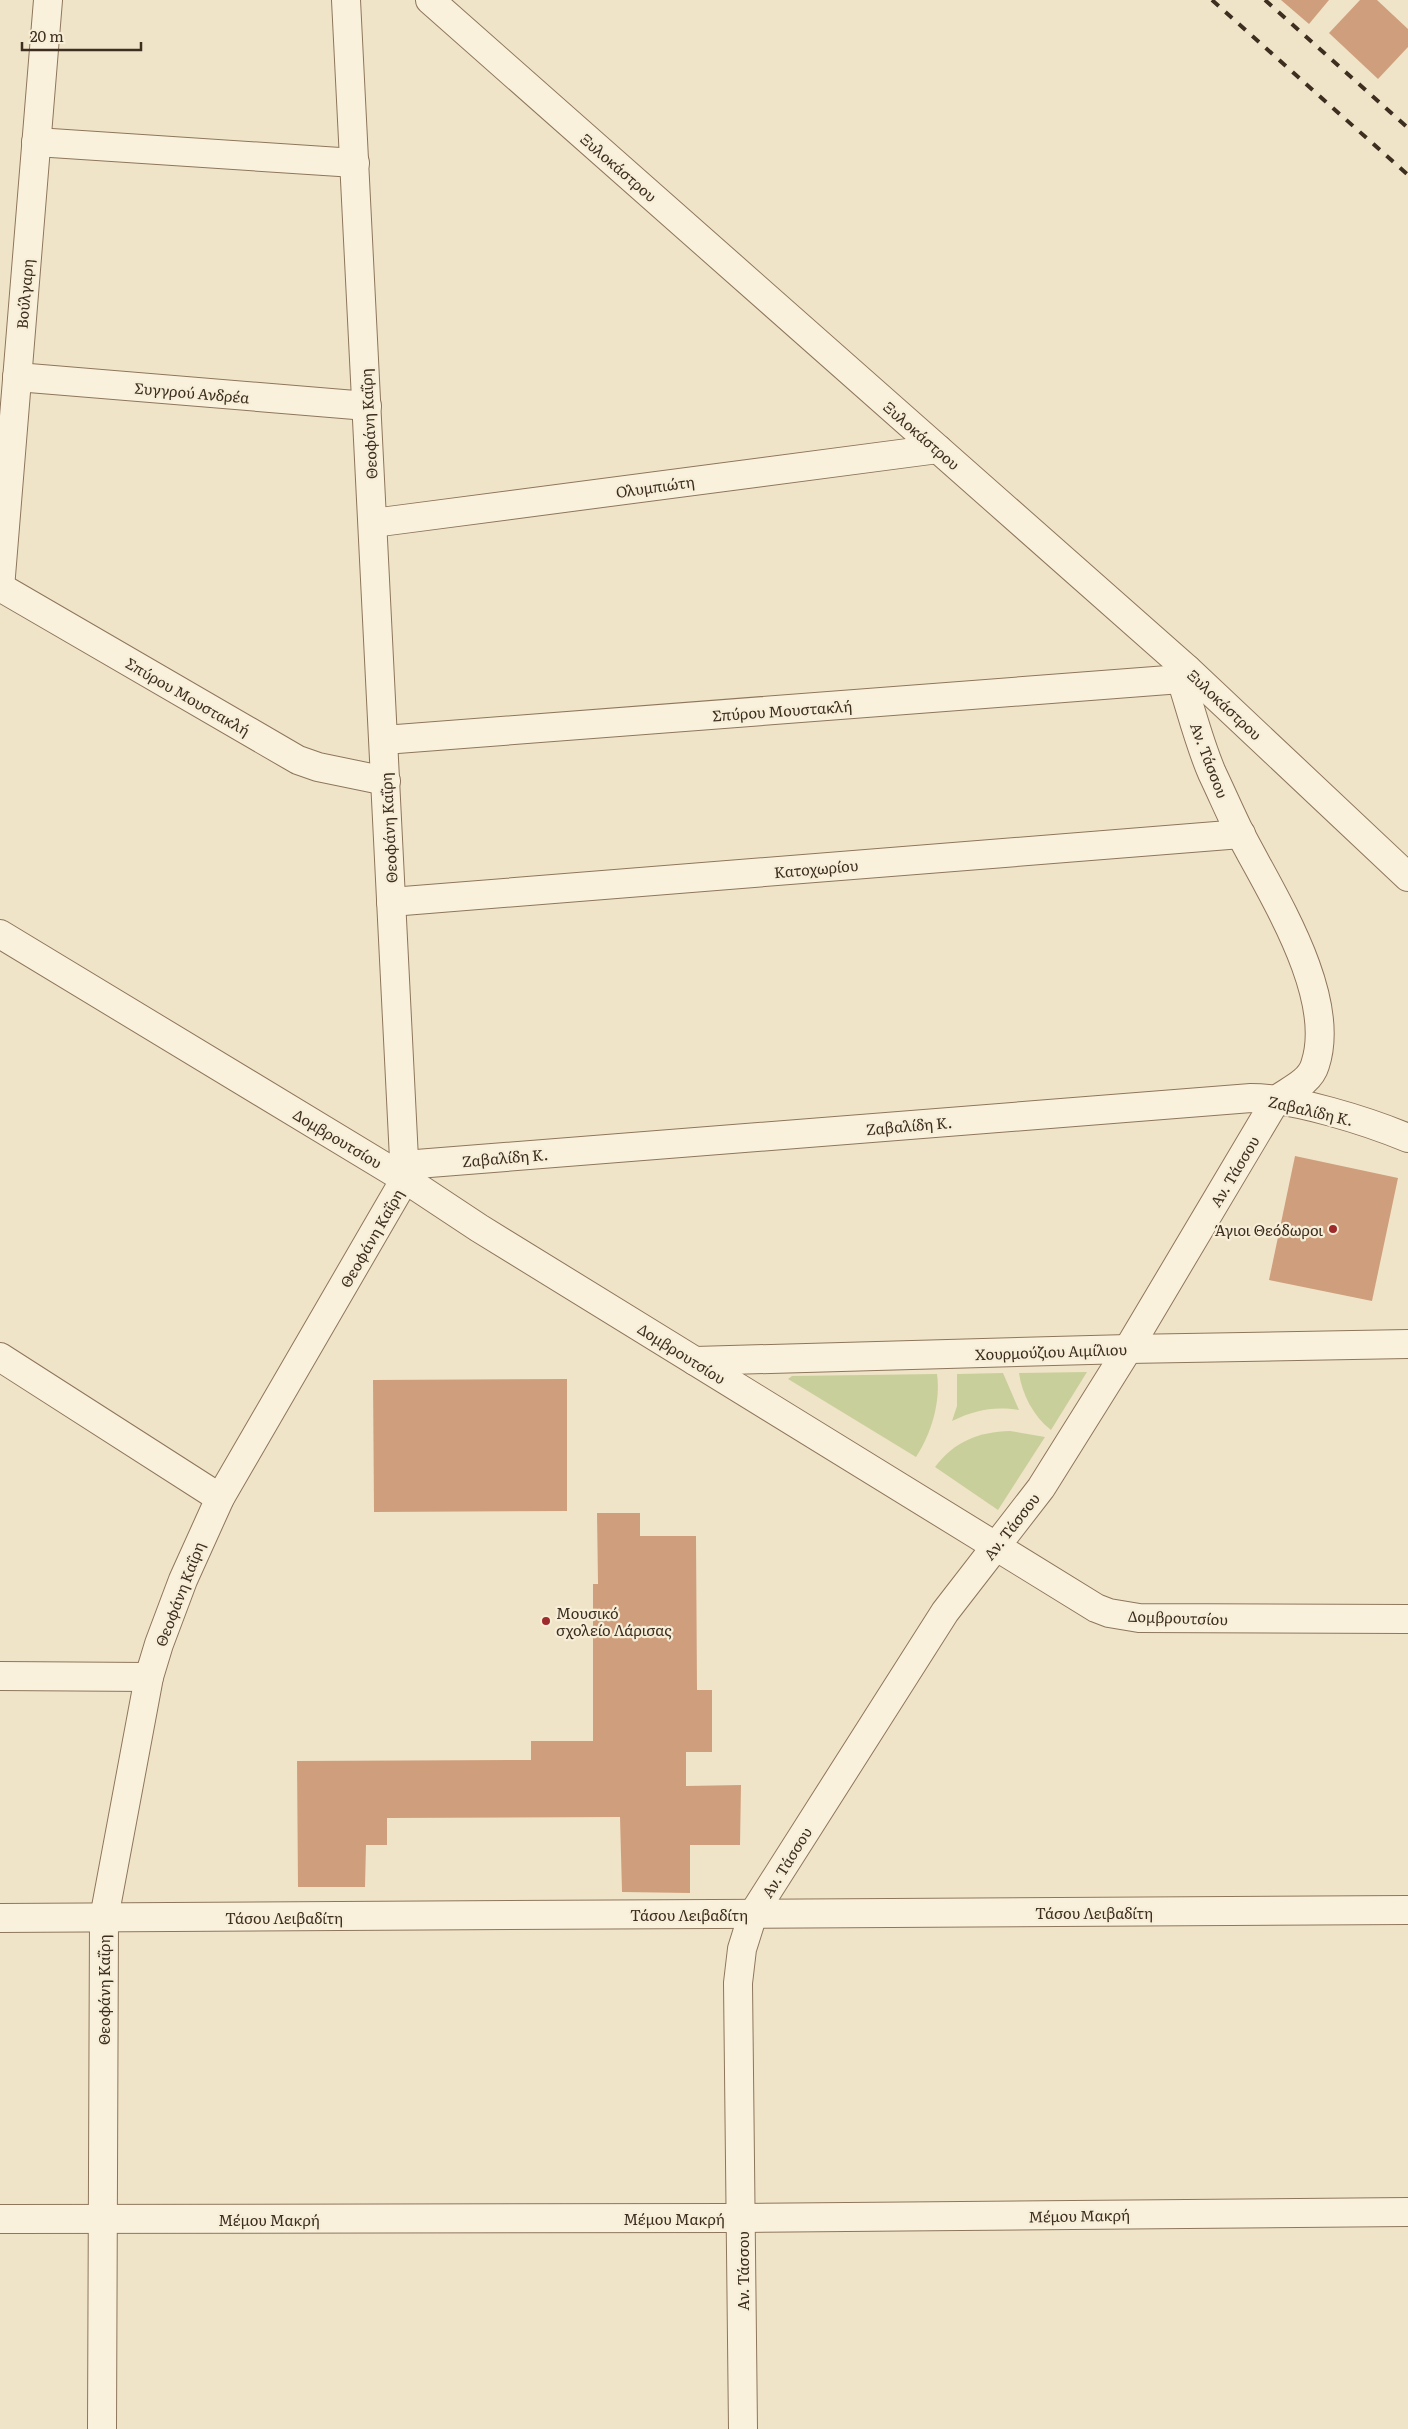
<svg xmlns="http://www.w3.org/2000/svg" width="1408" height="2429" viewBox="0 0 1408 2429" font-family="Literata,serif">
<rect width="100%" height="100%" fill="#f0e4c8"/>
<g fill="#c9cf9b">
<path d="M1087,1372l-36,58c-18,-14 -29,-36 -32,-57z"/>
<path d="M1003,1373l16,37c-25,-4 -44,0 -67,11l5,-15v-32z"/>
<path d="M937,1374c4,28 -6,60 -21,83l-128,-78 4,-3z"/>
<path d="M1010,1431l35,6 -47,73 -63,-43c20,-26 43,-35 75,-36z"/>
</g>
<g fill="#cf9f7d">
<path d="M1281,0h48l-20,24z"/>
<path d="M1360,0h17l31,29v18l-30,32 -49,-46z"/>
<path d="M1295,1156l103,22 -26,123 -103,-21z"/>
<path d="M567,1379v132l-193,1 -1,-132z"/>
<path d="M597,1513h43v23h56l1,154h15v62h-26v34l55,-1 -1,60h-50v48l-68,-1 -2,-75 -233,1v27h-21l-1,42h-67l-1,-126 234,-1v-19h62v-157h5z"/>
</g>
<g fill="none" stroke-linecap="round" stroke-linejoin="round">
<g stroke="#8d765c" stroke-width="30">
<g id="minor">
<path d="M36,142l319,21"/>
<path d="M17,377l350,29"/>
<path d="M373,523l565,-74"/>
<path d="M0,587l298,173 20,7 68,14"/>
<path d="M0,588l48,-588"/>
<path d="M384,740l797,-61"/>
<path d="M391,902l850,-68"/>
<path d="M0,934l405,245 74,49 617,380 13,5 30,5 269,1"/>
<path d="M404,1165l847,-67c43,0 116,23 157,40"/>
<path d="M0,1357l220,141"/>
<path d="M695,1361l433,-12 280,-5"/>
<path d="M0,1676l149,1"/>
<path d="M0,1918l1408,-8"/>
<path d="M0,2219l742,-1 666,-6"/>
<path d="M102,2429l2,-511 45,-241 10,-33 24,-64 37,-82 185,-319 -59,-1179"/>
<path d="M743,2429l-5,-446 4,-34 11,-35 192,-302 96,-124 87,-139 148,-249c14,-10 34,-18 39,-35 23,-69 -43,-170 -74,-230 -10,-20 -19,-41 -29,-62 -13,-30 -21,-63 -31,-94l6,-10"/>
</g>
</g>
<g stroke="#8d765c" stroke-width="30">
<path id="tertiary" d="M430,0l757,669 221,208"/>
</g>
<use href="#minor" stroke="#faf1dc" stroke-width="28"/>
<use href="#tertiary" stroke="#faf1dc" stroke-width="28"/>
<g stroke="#3d2e20" stroke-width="4" stroke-dasharray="9 9" stroke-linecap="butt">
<path d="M1212,0l196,175"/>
<path d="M1265,0l143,128"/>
</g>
</g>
<g fill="#9e2a2b" stroke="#f7eed8" stroke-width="2">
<circle cx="1333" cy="1229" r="5"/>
<circle cx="546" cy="1621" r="5"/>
</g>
<g text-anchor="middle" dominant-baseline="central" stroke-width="4.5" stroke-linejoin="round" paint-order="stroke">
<g font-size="15" fill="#3d2e20" stroke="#f7eed8">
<text transform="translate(619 167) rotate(41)">Ξυλοκάστρου</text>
<text transform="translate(24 294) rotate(-85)">Βούλγαρη</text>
<text transform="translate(192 392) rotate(5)">Συγγρού Ανδρέα</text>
<text transform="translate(368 424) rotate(-93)">Θεοφάνη Καΐρη</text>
<text transform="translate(922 435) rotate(41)">Ξυλοκάστρου</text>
<text transform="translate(655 486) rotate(-8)">Ολυμπιώτη</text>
<text transform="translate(188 696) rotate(30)">Σπύρου Μουστακλή</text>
<text transform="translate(1225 704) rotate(43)">Ξυλοκάστρου</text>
<text transform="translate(782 710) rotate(-4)">Σπύρου Μουστακλή</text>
<text transform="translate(1210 760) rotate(69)">Αν. Τάσσου</text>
<text transform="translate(388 828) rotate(-93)">Θεοφάνη Καΐρη</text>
<text transform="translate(816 868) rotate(-5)">Κατοχωρίου</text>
<text transform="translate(1311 1110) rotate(13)">Ζαβαλίδη Κ.</text>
<text transform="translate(909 1125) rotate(-5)">Ζαβαλίδη Κ.</text>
<text transform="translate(338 1138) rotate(31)">Δομβρουτσίου</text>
<text transform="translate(505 1157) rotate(-5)">Ζαβαλίδη Κ.</text>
<text transform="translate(1234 1171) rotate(-59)">Αν. Τάσσου</text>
<text transform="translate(371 1238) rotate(-60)">Θεοφάνη Καΐρη</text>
<text transform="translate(1051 1351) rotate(-2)">Χουρμούζιου Αιμίλιου</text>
<text transform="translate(682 1353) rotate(32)">Δομβρουτσίου</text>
<text transform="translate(1011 1526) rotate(-52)">Αν. Τάσσου</text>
<text transform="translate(179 1594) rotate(-69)">Θεοφάνη Καΐρη</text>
<text transform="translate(1178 1617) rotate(2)">Δομβρουτσίου</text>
<text transform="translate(786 1862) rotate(-58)">Αν. Τάσσου</text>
<text x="1094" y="1912">Τάσου Λειβαδίτη</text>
<text x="689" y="1914">Τάσου Λειβαδίτη</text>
<text x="284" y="1917">Τάσου Λειβαδίτη</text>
<text transform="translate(103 1990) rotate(-90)">Θεοφάνη Καΐρη</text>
<text transform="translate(1079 2215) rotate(-1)">Μέμου Μακρή</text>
<text x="674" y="2218">Μέμου Μακρή</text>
<text x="269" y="2219">Μέμου Μακρή</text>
<text transform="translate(742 2271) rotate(-90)">Αν. Τάσσου</text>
</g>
<g font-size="15" fill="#3d2e20" stroke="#f7eed8" text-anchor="end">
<text x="1323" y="1229">Άγιοι Θεόδωροι</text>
<text x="556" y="1612" text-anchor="start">Μουσικό<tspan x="556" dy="17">σχολείο Λάρισας</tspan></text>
</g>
</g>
<path d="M22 42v8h119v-8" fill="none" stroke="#3d2e20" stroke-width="2.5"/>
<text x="30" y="42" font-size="15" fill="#3d2e20" stroke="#f7eed8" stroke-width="4" paint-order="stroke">20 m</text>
</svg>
